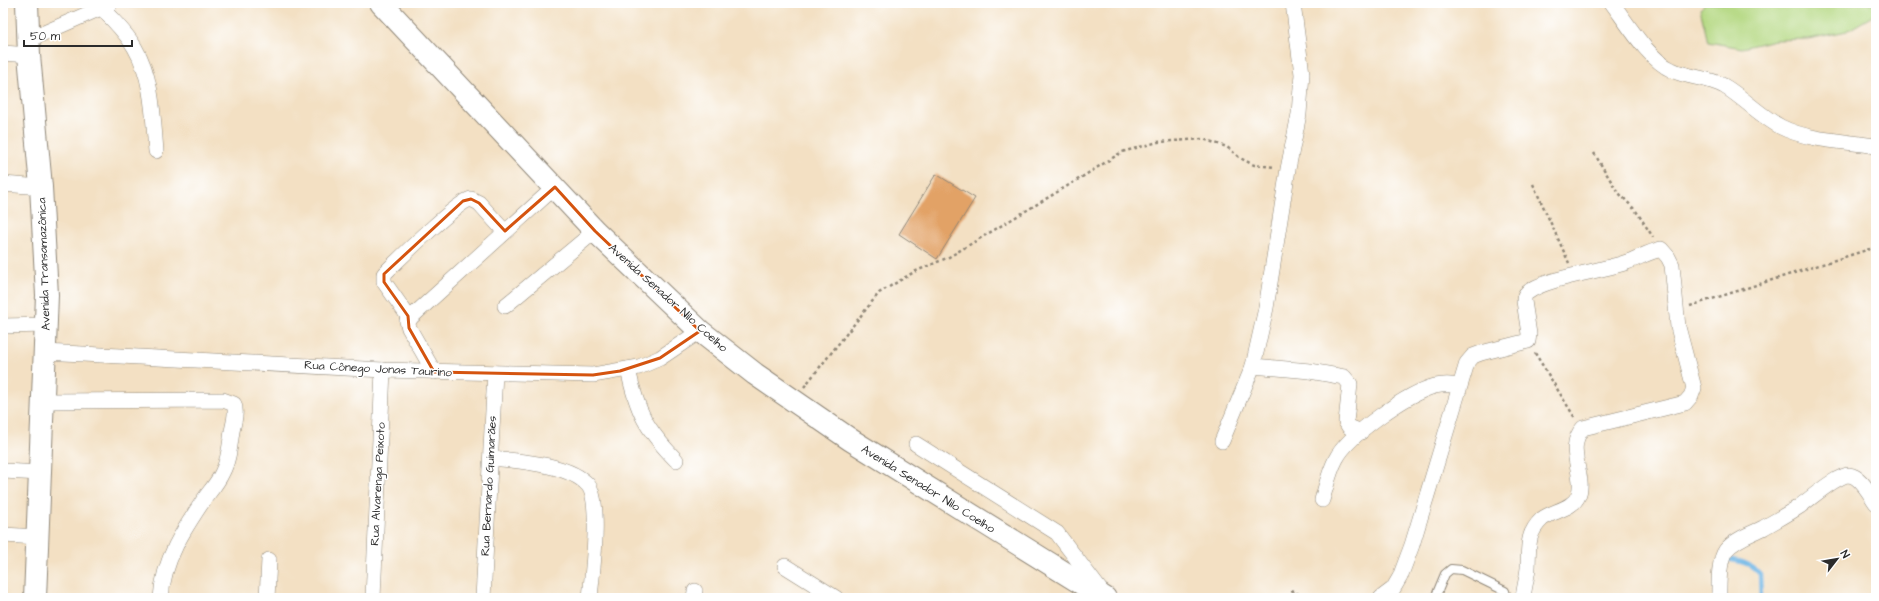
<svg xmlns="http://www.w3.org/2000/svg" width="1879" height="601" viewBox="0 0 1879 601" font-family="'Architects Daughter',sans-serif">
<rect width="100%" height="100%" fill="#fff"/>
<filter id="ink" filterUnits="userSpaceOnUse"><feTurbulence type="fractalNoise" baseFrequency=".025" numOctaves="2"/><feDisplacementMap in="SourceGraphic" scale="8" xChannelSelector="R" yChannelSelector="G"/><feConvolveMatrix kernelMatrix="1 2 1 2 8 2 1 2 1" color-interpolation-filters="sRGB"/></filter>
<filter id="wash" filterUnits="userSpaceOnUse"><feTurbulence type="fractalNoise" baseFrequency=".012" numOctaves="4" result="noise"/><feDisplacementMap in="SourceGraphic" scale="16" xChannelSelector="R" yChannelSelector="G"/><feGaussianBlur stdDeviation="0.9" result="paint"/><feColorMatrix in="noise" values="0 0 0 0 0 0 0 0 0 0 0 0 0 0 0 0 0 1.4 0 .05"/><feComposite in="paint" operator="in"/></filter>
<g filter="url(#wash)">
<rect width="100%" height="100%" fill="#f3e0c3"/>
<path fill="#b4d881" stroke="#708256" d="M1706,3h170v11l-29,17 -39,8 -34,1 -32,8 -34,-6 -8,-33z"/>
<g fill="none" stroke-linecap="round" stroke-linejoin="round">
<path stroke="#6db5e5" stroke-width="4.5" d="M1726,559c14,2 25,4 34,15l1,24"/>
</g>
<g id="blocks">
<path fill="#e2a266" d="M936,174l39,24 -38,61 -38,-25z"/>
</g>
</g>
<g filter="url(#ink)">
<use href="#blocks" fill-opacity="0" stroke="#8f8677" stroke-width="1"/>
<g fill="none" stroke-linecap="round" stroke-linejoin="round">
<g stroke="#8f8677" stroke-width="10">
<path id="lane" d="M1435,598l10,-24 6,-5 11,1 43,21 2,7"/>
</g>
<g stroke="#8f8677" stroke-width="16">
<g id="street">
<path d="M1612,3c15,20 37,57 60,67 16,8 36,7 52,16 20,12 36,30 57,41 28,14 65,14 95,19"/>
<path d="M102,8c11,13 25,25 33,40 18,31 18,69 21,103"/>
<path d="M28,40l82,-36"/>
<path d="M3,53l26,2"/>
<path d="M3,184l38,3"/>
<path d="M505,306l90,-75"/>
<path d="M410,319l-26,-37v-8c13,-13 74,-73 87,-75l8,4 26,29"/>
<path d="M3,326l44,-1"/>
<path d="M45,352l338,18 210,5 46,-8 21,-9 40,-27"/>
<path d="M1253,366l57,5 34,6 6,7 -4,38 3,5 12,5"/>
<path d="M628,369c9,43 18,60 48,91"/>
<path d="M434,372l-25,-44 -2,-7 148,-134"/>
<path d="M44,401l179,-1 11,4c3,8 0,18 -2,27 -2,14 -3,29 -10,42 -4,9 -11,17 -17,25 -21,31 -42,62 -44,100"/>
<path d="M1222,441l31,-75 13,-58 22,-139 11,-55 3,-40 -9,-71"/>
<path d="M916,444l141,89 44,58"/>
<path d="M492,458c26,3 78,6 96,27 14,17 4,90 2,113"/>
<path d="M3,471l38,2"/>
<path d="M1322,500c4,-13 7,-28 14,-41 12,-24 72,-66 99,-73 9,-2 15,-2 24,0"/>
<path d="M3,535l35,2"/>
<path d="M785,566l51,32"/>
<path d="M267,598l2,-38"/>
<path d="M373,598l10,-228"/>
<path d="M483,598l12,-225"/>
<path d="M694,598l1,-7"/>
<path d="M1381,598l12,-9 7,-12 12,-32 55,-182 6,-7 8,-3 47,-12 1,-7 -5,-33c0,-3 0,-6 3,-8 17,-15 76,-22 100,-31 11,-4 22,-10 34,-13l7,8 4,8 6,62 16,61 -3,8 -6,7 -102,25c-19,21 4,49 -5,68 -5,13 -26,15 -36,23 -16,15 -13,29 -14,49 -1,10 -4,20 -5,30"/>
<path d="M1719,598c0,-14 -1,-37 7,-48 9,-11 25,-16 37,-22 12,-7 25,-14 37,-22 10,-7 37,-31 49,-31 12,1 21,20 27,28"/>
</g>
</g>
<g stroke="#8f8677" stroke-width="24">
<path id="secondary" d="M27,3l2,52 12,132 6,108 -12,303"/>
</g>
<g stroke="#8f8677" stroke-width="24">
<path id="primary" d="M381,3l214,228 105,100 55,43 96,66 254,158"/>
</g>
<g stroke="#8f8677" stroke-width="2.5" stroke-dasharray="3 3" stroke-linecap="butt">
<path d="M1594,153l23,38 19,20 17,26"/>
<path d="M1533,184l36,79"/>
<path d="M1690,306l186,-59"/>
<path d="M1535,353l40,65"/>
<path d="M804,387l75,-94 35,-21 35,-15 125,-75 48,-30 36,-10 45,-3 24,8 13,11 14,7 21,2"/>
<path d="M1291,590l15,8"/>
</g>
<use href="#lane" stroke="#fff" stroke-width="8"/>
<use href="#street" stroke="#fff" stroke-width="15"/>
<use href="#secondary" stroke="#fff" stroke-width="22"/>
<use href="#primary" stroke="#fff" stroke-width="22"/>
</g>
</g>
<path fill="none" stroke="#d5540f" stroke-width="3" stroke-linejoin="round" d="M555,187l40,44 105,100 -40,27 -40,13 -27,4 -159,-3 -25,-44 -1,-12 -24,-34v-8l79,-73 8,-2 8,4 26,28z"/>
<g text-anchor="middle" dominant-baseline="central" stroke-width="3" stroke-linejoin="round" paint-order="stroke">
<g font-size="12" fill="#2b2b2b" stroke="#fff">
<text transform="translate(44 264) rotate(-92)">Avenida Transamazônica</text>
<text transform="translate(668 298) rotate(42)">Avenida Senador Nilo Coelho</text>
<text transform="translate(378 369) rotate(3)">Rua Cônego Jonas Taurino</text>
<text transform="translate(378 484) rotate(-87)">Rua Alvarenga Peixoto</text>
<text transform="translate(489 486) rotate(-87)">Rua Bernardo Guimarães</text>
<text transform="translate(928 489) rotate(32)">Avenida Senador Nilo Coelho</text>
</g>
</g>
<rect width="1879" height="601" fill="none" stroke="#fff" stroke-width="16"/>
<g transform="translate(1837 559) rotate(59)" stroke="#ffffff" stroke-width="3" paint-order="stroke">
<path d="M0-3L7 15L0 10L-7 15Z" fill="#2b2b2b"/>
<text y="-6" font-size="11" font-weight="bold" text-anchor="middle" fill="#2b2b2b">N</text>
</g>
<path d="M24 40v6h108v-6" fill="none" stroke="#2b2b2b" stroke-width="2"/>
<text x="30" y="40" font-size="12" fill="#2b2b2b" stroke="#ffffff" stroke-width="3" paint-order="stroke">50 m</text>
</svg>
